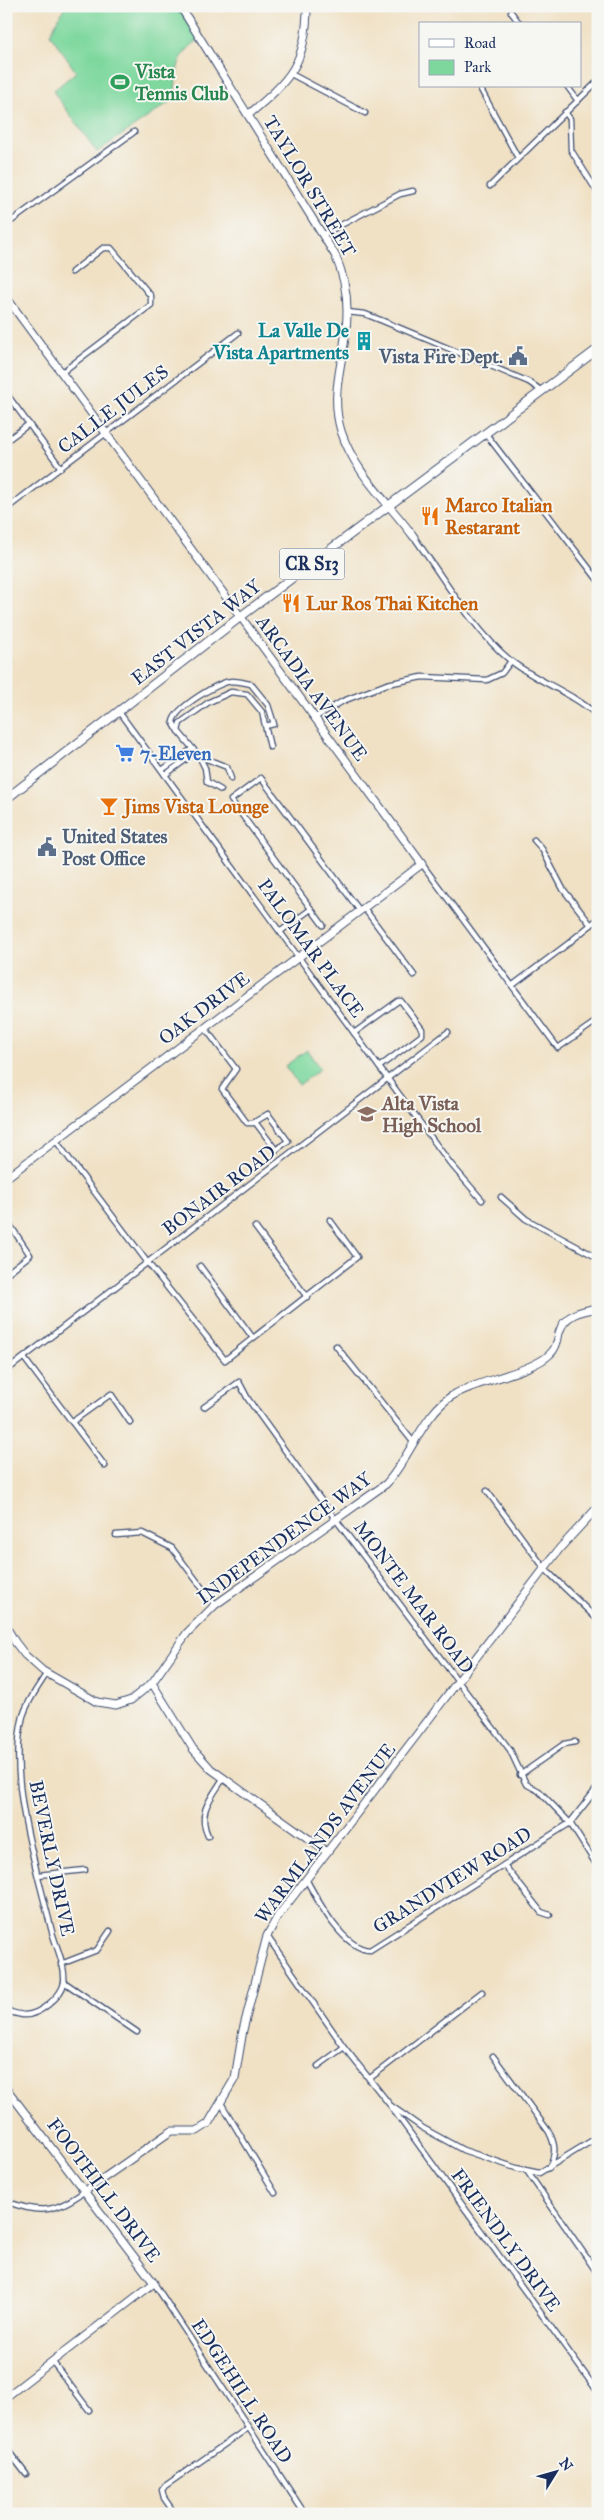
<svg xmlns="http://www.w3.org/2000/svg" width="604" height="2520" viewBox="0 0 604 2520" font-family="'IM FELL Great Primer',serif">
<rect width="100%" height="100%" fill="#f6f6f2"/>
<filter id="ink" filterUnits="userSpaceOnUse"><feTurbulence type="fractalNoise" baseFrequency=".02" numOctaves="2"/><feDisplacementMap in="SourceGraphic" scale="10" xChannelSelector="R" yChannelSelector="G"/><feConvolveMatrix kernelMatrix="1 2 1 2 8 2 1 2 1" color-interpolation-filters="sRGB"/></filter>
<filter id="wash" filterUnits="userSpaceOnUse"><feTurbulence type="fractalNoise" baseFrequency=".0096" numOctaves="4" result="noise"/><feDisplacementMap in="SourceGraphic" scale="20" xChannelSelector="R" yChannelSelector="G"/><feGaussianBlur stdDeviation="1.12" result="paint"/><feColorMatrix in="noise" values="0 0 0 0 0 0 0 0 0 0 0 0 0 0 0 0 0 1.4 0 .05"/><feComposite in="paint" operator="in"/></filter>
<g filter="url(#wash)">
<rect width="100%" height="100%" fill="#f0e1c5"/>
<g fill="#7ed89e" stroke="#4c847e">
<path d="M65,6h115l20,33c-26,18 -22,30 -26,60l-77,53 -44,-61 23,-19 -26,-38z"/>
<path d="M307,1050l13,19 -21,16 -14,-19z"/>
</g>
</g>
<g filter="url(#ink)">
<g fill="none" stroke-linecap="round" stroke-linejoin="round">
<g stroke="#3b4a6d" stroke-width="7">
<g id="street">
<path d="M511,12l9,12"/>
<path d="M291,74l74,39"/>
<path d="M479,86l39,72"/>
<path d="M567,86l11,15"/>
<path d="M565,112l5,7 1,31 27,43"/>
<path d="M490,186l108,-105"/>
<path d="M6,225l128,-93"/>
<path d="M322,235l78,-41 13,-3"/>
<path d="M347,312l18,2 18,7 146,61 13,9"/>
<path d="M61,373l90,-68v-9l-40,-48h-8l-31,24"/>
<path d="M6,393l55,75"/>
<path d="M486,434l112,146"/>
<path d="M6,441l23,-17"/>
<path d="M6,509l232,-176"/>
<path d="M414,537c28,39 60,94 97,124 27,21 62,32 87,55"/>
<path d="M119,712l260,355 71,96 32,37"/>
<path d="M314,718l29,-17 44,-17 35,-7 65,3 15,-7 9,-12"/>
<path d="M265,726l9,-2 -6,-19 -17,-21c-6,-1 -13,-3 -19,-3 -14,1 -57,27 -59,41l5,9 2,-8 29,-21 22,-10 16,2 15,18 8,35"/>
<path d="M178,731l21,25 28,11 4,12"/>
<path d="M199,756l6,12 2,14 14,8"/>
<path d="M162,770l30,-21"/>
<path d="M165,775l31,-23"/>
<path d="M534,840l8,9 21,40 28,36"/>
<path d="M422,864l136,184 40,-28"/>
<path d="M364,908l50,67"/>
<path d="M323,925l-92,-125 30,-22 99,133"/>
<path d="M281,931l30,-22"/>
<path d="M571,941l27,-22"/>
<path d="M513,985l56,-42"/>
<path d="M205,1028l31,41 -14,20 25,34h6l15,-9 20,27 -12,9 -21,-28"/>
<path d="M354,1033l44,-32h3l21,28v6l-43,32"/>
<path d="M56,1141l92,122 77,97 132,-103 -27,-37"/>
<path d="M6,1166l2,11"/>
<path d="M501,1197l25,22 72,39"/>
<path d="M6,1219l24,36 -24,19"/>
<path d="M255,1227l52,70"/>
<path d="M200,1266l53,72"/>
<path d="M336,1346l78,97"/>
<path d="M24,1358l81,108"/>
<path d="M6,1371l442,-339"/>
<path d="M204,1407l35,-25 9,17 67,93 195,258 16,34 13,7 31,32 28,44"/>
<path d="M72,1422l39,-28 19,28"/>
<path d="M487,1491l58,78 53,51"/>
<path d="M116,1535l26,-2 30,15 43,57"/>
<path d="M520,1775l44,-31 11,-2"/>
<path d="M208,1836c-11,-23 2,-37 15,-57"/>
<path d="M504,1865l37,47 9,3"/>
<path d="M38,1875l47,-5"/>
<path d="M306,1879c12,22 37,70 64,71l200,-127 28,-36"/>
<path d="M267,1936l77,111 46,58 31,22 42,23 53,18 23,5 59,-36"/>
<path d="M61,1964l36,-14 13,-19"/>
<path d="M64,1982l73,50"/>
<path d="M6,2011c6,1 13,4 19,4 14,0 36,-18 39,-32 2,-18 -9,-38 -13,-55 -15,-62 -44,-150 -28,-212 5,-16 15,-29 24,-43"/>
<path d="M493,2056l56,76c7,14 7,21 0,36"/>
<path d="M318,2066l26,-19"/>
<path d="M369,2079l113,-87"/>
<path d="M221,2103l54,90"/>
<path d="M392,2108l206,284"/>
<path d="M527,2171l71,103"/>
<path d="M6,2201c34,14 50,11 79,-10"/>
<path d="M154,2283l151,231"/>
<path d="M52,2361l37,49"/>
<path d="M6,2448l20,26"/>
<path d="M175,2514l-11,-16 -2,-8 3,-4 83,-58"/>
</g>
</g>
<g stroke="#3b4a6d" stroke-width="9">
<g id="secondary">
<path d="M180,6l155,249c8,18 12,36 12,55 1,43 -19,78 -6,121 14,43 48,72 73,106"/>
<path d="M248,115c42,-35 59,-52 59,-109"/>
<path d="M6,297l416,567 -416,314"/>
<path d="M6,1621l2,9 7,12 10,13 18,16 54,31 19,3 15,-5 21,-17 35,-50 28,-28 171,-121c24,-26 38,-73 69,-90 23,-13 79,-23 95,-40 6,-5 8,-14 9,-21 5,-19 22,-22 39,-25"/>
<path d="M152,1683l41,66 18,20 116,83"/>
<path d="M6,2088l148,195 -148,114"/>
<path d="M85,2191l82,-57 5,-3h25l11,-7 27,-46 8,-48 24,-94 11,-20 282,-368 38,-41"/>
</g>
</g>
<g stroke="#3b4a6d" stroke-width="10">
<path id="primary" d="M6,799l234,-182 358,-268"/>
</g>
<use href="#street" stroke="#fff" stroke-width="4.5"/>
<use href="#secondary" stroke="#fff" stroke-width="7"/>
<use href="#primary" stroke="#fff" stroke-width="8"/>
</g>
</g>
<defs>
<g id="stadium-bare" transform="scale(1.5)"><path d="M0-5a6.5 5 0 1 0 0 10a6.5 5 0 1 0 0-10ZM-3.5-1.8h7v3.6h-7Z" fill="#2e9e5b" stroke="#f6f6f2" stroke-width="2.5" paint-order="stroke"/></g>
<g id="building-bare" transform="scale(1.5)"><path d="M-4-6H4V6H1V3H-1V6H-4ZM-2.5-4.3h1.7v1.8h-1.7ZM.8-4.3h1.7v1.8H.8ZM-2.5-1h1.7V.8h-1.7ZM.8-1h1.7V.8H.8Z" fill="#0f9aa8" stroke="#f6f6f2" stroke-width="2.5" paint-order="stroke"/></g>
<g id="civic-bare" transform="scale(1.5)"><path d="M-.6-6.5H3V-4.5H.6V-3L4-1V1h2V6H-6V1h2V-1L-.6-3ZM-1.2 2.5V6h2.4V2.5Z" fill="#5c6f8a" stroke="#f6f6f2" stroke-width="2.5" paint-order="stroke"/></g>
<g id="restaurant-bare" transform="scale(1.5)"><path d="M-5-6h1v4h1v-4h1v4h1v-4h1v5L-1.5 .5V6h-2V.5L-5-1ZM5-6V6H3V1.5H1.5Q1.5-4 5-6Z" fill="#e8710a" stroke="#f6f6f2" stroke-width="2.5" paint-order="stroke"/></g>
<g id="supermarket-bare" transform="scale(1.5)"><path d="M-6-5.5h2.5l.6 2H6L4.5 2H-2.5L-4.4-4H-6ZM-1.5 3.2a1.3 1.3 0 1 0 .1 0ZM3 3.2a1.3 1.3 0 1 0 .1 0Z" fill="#3f7fe0" stroke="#f6f6f2" stroke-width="2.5" paint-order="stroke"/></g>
<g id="bar-bare" transform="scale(1.5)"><path d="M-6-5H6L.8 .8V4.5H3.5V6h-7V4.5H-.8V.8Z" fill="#e8710a" stroke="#f6f6f2" stroke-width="2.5" paint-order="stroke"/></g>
<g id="school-bare" transform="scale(1.5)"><path d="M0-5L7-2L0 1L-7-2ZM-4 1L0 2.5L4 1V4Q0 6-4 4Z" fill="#8d6e63" stroke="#f6f6f2" stroke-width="2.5" paint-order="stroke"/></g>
</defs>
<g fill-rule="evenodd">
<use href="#stadium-bare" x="120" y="82"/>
<use href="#building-bare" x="364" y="341"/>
<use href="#civic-bare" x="518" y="356"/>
<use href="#restaurant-bare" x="430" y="516"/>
<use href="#restaurant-bare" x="291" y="603"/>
<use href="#supermarket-bare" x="125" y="753"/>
<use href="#bar-bare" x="109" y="806"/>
<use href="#civic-bare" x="47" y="847"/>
<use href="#school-bare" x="367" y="1114"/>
</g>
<g text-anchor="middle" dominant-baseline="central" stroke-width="4" stroke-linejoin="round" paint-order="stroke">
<rect fill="#f6f6f2" stroke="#5d6b8a" stroke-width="1" x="279.5" y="548.5" width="65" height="31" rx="4"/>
<g font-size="18" font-weight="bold" fill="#1b2f5e">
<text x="312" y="564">CR S13</text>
</g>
<g font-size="19" font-weight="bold" fill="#27864d" stroke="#f6f6f2" text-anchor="start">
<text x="135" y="71">Vista<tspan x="135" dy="22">Tennis Club</tspan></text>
</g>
<g font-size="19" fill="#1b2f5e" stroke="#f6f6f2">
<text transform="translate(310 186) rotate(59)">TAYLOR STREET</text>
<text transform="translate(113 409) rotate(-37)">CALLE JULES</text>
<text transform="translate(196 632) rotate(-38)">EAST VISTA WAY</text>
<text transform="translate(312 688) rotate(54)">ARCADIA AVENUE</text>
<text transform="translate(311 948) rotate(54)">PALOMAR PLACE</text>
<text transform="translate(204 1008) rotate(-37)">OAK DRIVE</text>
<text transform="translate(219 1190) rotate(-37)">BONAIR ROAD</text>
<text transform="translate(284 1538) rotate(-36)">INDEPENDENCE WAY</text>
<text transform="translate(414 1597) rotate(53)">MONTE MAR ROAD</text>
<text transform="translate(325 1833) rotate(-53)">WARMLANDS AVENUE</text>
<text transform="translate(52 1858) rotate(78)">BEVERLY DRIVE</text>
<text transform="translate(452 1880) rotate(-32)">GRANDVIEW ROAD</text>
<text transform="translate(104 2190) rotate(53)">FOOTHILL DRIVE</text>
<text transform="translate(506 2240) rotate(54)">FRIENDLY DRIVE</text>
<text transform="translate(242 2391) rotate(57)">EDGEHILL ROAD</text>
</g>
<g font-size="19" font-weight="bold" fill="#0d838f" stroke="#f6f6f2" text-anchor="end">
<text x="349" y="330">La Valle De<tspan x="349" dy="22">Vista Apartments</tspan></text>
</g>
<g font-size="19" font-weight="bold" fill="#4e5e75" stroke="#f6f6f2" text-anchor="end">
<text x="503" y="356">Vista Fire Dept.</text>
<text x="62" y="836" text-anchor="start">United States<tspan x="62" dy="22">Post Office</tspan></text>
</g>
<g font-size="19" font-weight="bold" fill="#c56008" stroke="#f6f6f2" text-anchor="start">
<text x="445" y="505">Marco Italian<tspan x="445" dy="22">Restarant</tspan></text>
<text x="306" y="603">Lur Ros Thai Kitchen</text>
<text x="124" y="806">Jims Vista Lounge</text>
</g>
<g font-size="19" font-weight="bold" fill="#366cbe" stroke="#f6f6f2" text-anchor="start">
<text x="140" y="753">7-Eleven</text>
</g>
<g font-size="19" font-weight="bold" fill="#785e54" stroke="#f6f6f2" text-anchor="start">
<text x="382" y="1103">Alta Vista<tspan x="382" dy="22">High School</tspan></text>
</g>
</g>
<rect width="604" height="2520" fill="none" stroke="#f6f6f2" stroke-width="25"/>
<rect x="419" y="22" width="162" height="65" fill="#f6f6f2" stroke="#9ea6b7"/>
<rect x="429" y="39" width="25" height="8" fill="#ffffff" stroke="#9ea6b7"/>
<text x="464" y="48" font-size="15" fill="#1b2f5e">Road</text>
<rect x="429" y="60" width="25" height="15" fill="#7ed89e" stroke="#9ea6b7"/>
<text x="464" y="72" font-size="15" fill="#1b2f5e">Park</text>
<g transform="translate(556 2472) rotate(53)" stroke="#f6f6f2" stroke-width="4" paint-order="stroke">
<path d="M0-4L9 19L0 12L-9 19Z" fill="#1b2f5e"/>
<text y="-8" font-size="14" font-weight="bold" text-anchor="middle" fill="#1b2f5e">N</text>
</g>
</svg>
